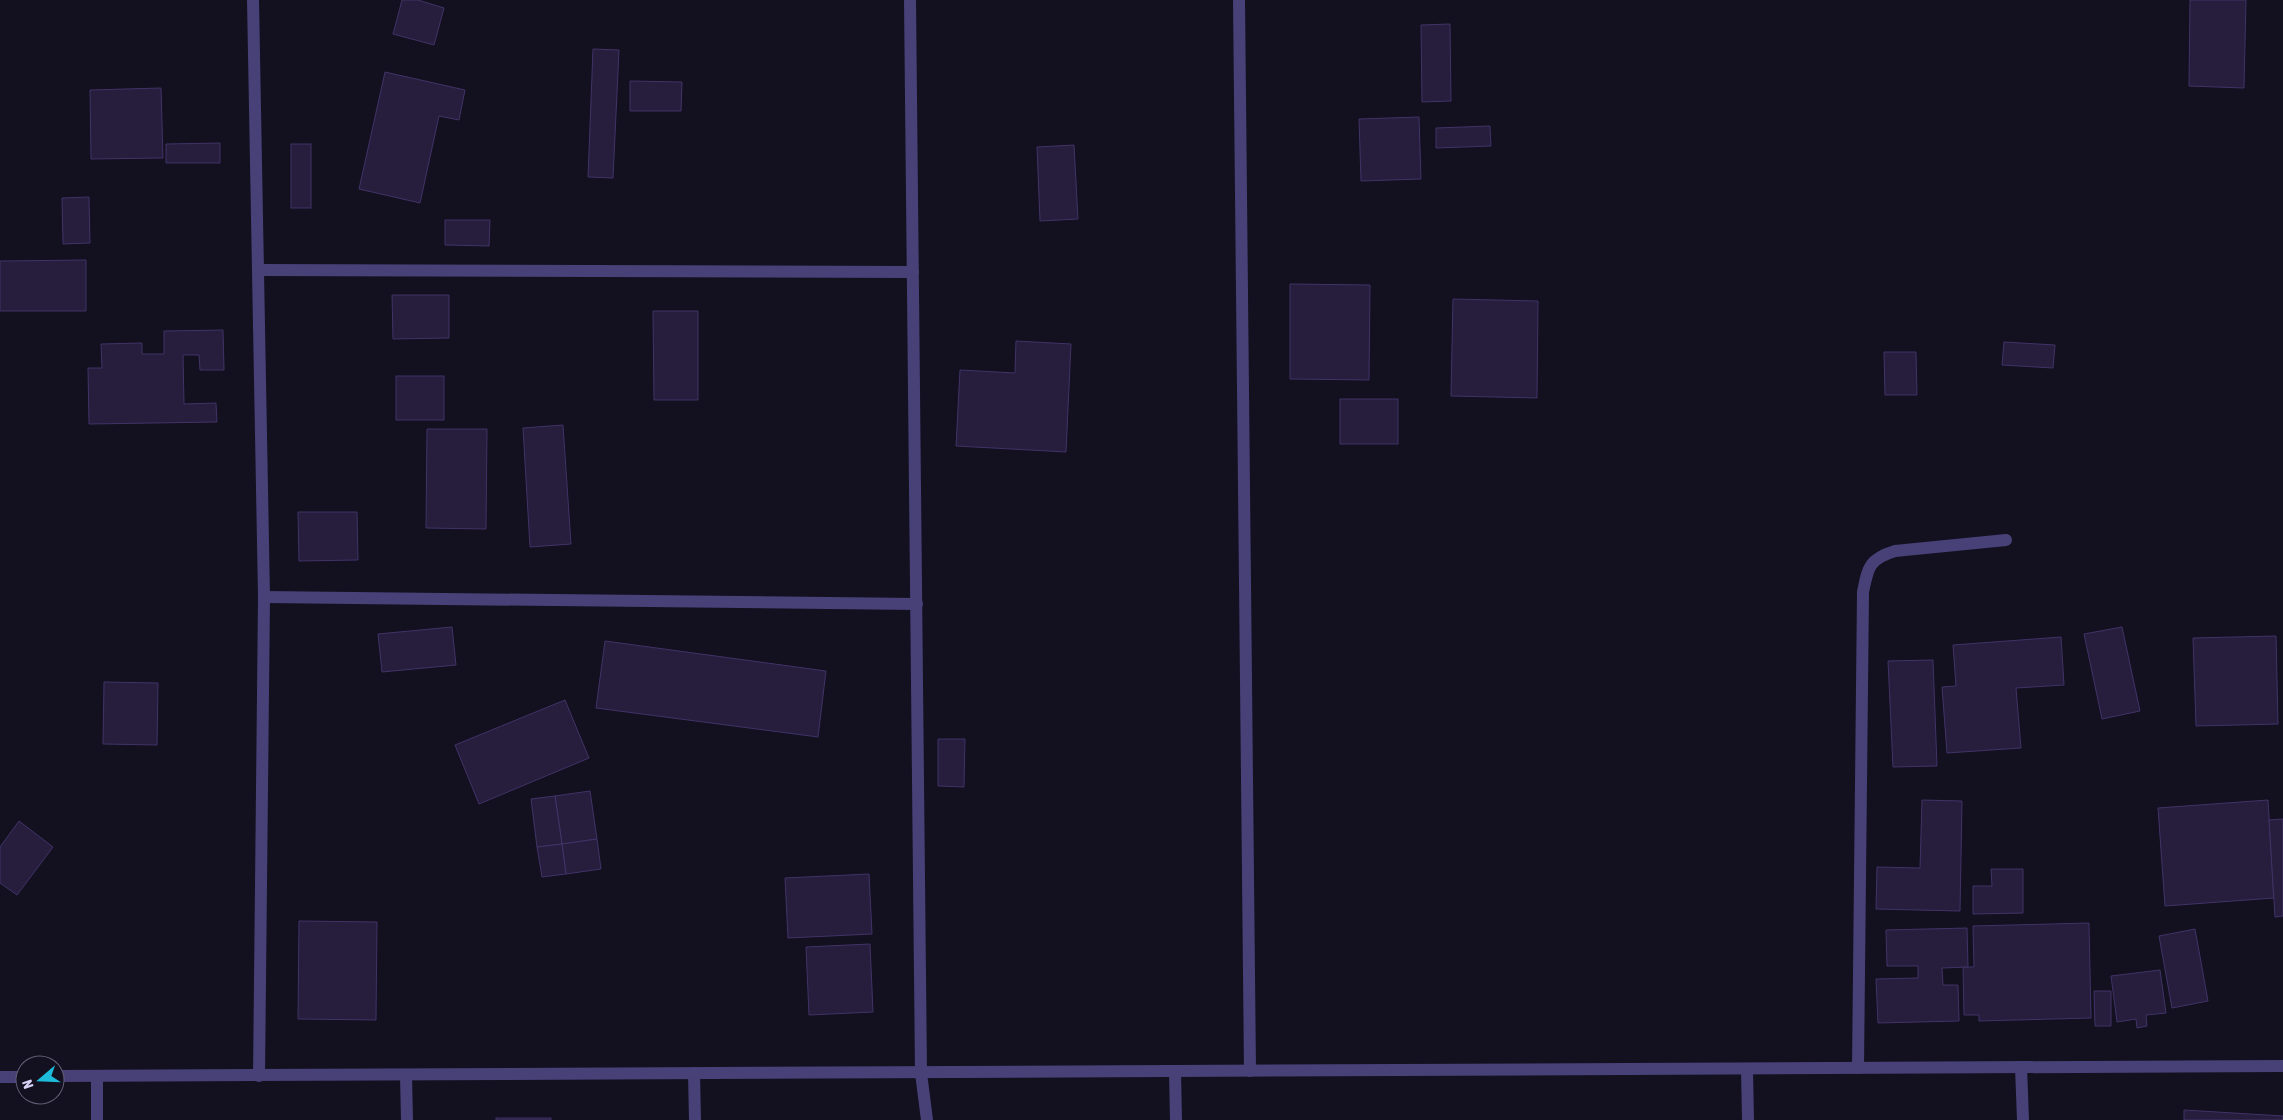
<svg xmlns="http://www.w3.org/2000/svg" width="2283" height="1120" viewBox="0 0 2283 1120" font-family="'Asap Condensed',sans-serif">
<rect width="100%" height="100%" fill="#13101f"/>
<g fill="#271e3e" stroke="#413367">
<path d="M402,0h16l26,8 -10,37 -41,-11z"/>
<path d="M2190,0h56l-2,88 -55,-2z"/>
<path d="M1450,24l1,77 -29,1 -1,-77z"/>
<path d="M593,49l26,1 -6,128 -25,-1z"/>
<path d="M385,72l80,18 -6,30 -20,-4 -19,87 -61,-14z"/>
<path d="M630,81l52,1 -1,29h-51z"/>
<path d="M161,88l2,70 -72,1 -1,-69z"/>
<path d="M1419,117l2,62 -60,2 -2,-62z"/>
<path d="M1490,126l1,20 -55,2v-20z"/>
<path d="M220,143v20h-54v-19z"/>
<rect x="291" y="144" width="20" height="64"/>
<path d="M1074,145l4,74 -38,2 -3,-74z"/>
<path d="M89,197l1,46 -27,1 -1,-46z"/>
<path d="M445,220h45l-1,26 -44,-1z"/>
<path d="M86,260v51h-86v-50z"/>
<path d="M1290,284l80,1 -1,95 -79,-1z"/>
<path d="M392,295h57v43l-56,1z"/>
<path d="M1453,299l85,2 -1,97 -86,-2z"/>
<path d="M653,311h45v89h-44z"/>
<path d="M223,330l1,40h-24l-1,-15h-16l1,49 32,-1 1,19 -128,2 -1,-56h14l-1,-24 41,-1v11h22v-23z"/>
<path d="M1016,341l55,3 -5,108 -110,-6 4,-76 55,3z"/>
<path d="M2004,342l51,3 -2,23 -51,-3z"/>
<path d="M1884,352h32l1,43h-32z"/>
<rect x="396" y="376" width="48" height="44"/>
<rect x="1340" y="399" width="58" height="45"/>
<path d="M563,425l8,119 -41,3 -7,-119z"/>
<path d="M427,429h60l-1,100 -60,-1z"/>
<path d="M298,512h59l1,48 -59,1z"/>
<path d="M452,627l4,38 -74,7 -4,-38z"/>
<path d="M2122,627l18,84 -38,8 -18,-85z"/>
<path d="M2276,636l2,88 -82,2 -3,-88z"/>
<path d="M2061,637l3,48 -48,3 5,60 -74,5 -5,-66 14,-1 -3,-41z"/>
<path d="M605,641l221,30 -8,66 -222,-29z"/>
<path d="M1933,660l4,106 -44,1 -5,-106z"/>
<path d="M104,682l54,1 -1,62 -54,-1z"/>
<path d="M565,700l24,58 -110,46 -24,-59z"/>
<path d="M938,739h27l-1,48 -26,-1z"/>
<path d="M590,791l7,48 -35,5 -7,-48z"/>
<path d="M555,796l7,48 -25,3 -6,-48z"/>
<path d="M1922,800l40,1 -2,110 -84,-2 1,-42 43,1z"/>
<path d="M2268,800l6,98 -109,8 -7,-98z"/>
<path d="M2283,819v97l-8,1 -6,-97z"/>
<path d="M19,821l34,26 -36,48 -17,-12v-36z"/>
<path d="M597,839l4,30 -35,5 -4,-30z"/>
<path d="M562,844l4,30 -24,3 -5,-30z"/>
<path d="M1991,869h32v44l-50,1v-28h19z"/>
<path d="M869,874l3,60 -84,4 -3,-60z"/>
<path d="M299,921l78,1 -1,98 -78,-1z"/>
<path d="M2089,923l2,95 -112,3v-6h-15l-1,-48h11l-1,-41z"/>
<path d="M1967,928l1,39 -26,1 1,17h15l1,36 -81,2 -2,-44 42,-1v-12h-31l-1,-36z"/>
<path d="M2195,929l13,72 -36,7 -13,-72z"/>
<path d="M870,944l3,68 -64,3 -3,-68z"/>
<path d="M2160,970l6,43 -20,2 1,11 -10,2 -1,-9 -19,3 -6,-46z"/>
<path d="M2094,991h17v35h-16z"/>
<path d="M2184,1110l99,6v4h-99z"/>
<rect x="496" y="1118" width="55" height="2"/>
</g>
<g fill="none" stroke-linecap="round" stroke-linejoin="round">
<g stroke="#474178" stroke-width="12">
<path d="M253,0l11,597 -5,479"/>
<path d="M910,0l11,1073 6,47"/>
<path d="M1239,0l11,1071"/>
<path d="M258,270l655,2"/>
<path d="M264,597l653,7"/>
<path d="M2021,1067l2,53"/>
<path d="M1858,1068l5,-476c5,-25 6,-33 32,-41l111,-11"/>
<path d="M1747,1069l1,51"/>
<path d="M1175,1071l1,49"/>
<path d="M694,1073l1,47"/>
<path d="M406,1075l1,45"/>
<path d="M55,1076l2228,-10"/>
<path d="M97,1076v44"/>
<path d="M0,1077h25"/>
</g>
</g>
<g transform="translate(40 1080) rotate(251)"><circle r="24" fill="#13101f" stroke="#635e76"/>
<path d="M0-4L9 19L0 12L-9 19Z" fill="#1ebcdb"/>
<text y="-8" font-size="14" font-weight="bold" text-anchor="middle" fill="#dbd4f9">N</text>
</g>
</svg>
